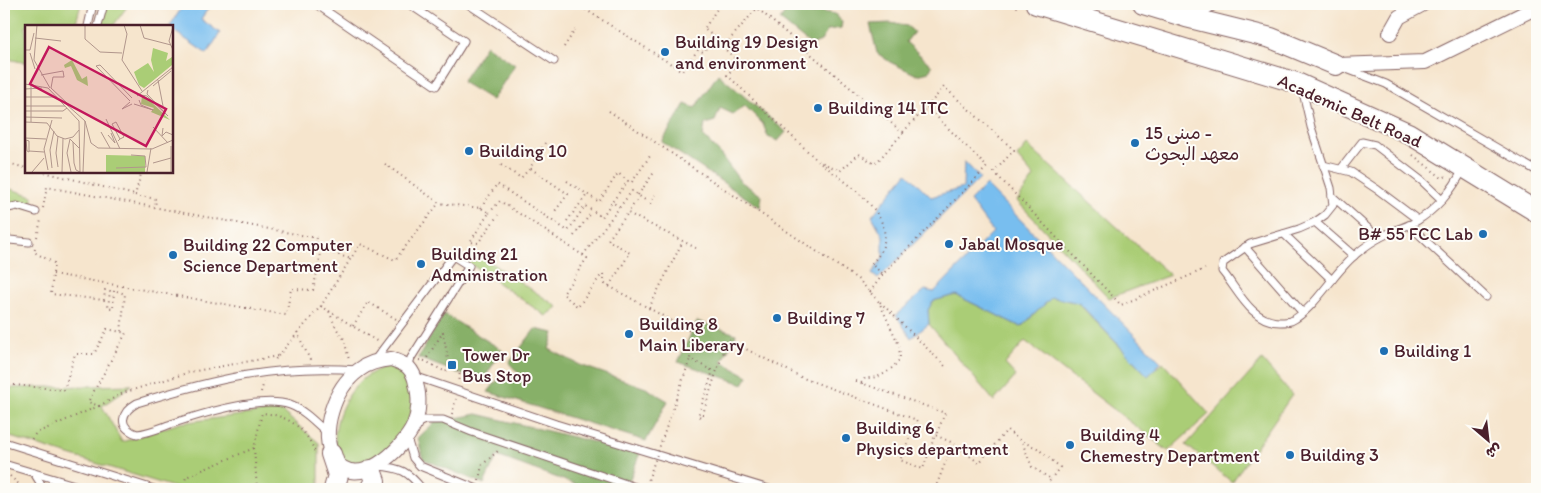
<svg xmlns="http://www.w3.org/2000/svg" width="1541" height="493" viewBox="0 0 1541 493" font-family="Itim,'Playpen Sans Arabic',sans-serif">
<rect width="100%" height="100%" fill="#fdfcf7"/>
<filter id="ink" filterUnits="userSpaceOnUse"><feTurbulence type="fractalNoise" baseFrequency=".02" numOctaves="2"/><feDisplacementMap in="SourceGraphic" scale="10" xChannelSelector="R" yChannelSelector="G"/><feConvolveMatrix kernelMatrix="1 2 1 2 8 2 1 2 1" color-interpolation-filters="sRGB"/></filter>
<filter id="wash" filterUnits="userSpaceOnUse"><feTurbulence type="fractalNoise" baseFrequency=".0096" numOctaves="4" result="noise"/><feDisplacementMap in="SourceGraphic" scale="20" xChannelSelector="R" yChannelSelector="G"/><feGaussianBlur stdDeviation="1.12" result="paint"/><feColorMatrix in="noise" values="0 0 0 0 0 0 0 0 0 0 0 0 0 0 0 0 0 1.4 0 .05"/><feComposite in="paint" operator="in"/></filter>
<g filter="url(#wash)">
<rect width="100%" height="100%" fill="#f6e5cd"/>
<g fill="#aacd76" stroke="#7a7650">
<path d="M4,4h77l-6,22h-49v37l-22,-5z"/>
<path d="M104,4h25l-16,22h-9l-2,-4z"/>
<path d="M1027,145l143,130 -61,23 -92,-97 17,-24 -17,-20z"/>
<path d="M4,187l29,9 -1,12 -28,-1z"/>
<path d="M473,251l85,56 -12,9 -80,-55z"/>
<path d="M956,295l65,32 31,-30 26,6 70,73 15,-14 46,52 -41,37 -143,-110 -20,23 11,12 -22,25 -65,-77 -1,-14 5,-9z"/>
<path d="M1262,360l30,35 -60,87 -46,-37z"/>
<path d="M387,367c7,1 14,2 18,7 17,18 3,57 -11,73 -6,8 -28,16 -38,21 -4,-2 -10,-5 -13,-8 -4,-3 -6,-9 -7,-14 -4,-24 9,-51 27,-67 7,-6 15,-9 24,-12z"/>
<path d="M132,385l-30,21 20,36 58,-19 100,-13 39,33v46h-139l-176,-54v-47z"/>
</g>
<g fill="#87b067" stroke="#686849">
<path d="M791,4l22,11 5,-4 17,3 7,8 -1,6 -13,2 -7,11 -10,4 -31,-25z"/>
<path d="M891,23l16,3 7,6 -8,10 26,24 -3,6 -12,3 -27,-13 -13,-9 -7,-29z"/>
<path d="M486,45l29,20 -23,35 -30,-18z"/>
<path d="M718,74l68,58 -8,9 -10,-4 -5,-13 -18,-18 -12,8 -13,-6 -5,13 -10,3 -2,12 15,15 22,30 22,15 -2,11 -98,-65 23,-38 10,4z"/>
<path d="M444,314l58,36 -20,32 -64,-24z"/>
<path d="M697,321l39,13 -14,28 26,14 -5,8 -65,-22z"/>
<path d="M535,329l19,4 -5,16 31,16 66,23 22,13 -22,40 -158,-49 15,-19 20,5 -14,-15z"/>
<path d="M477,414l163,39 -14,36h-38l-91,-33 -13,28 -61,-25 -5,-21 17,-16z"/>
</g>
<g fill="#78beef" stroke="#616e8d">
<path d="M184,4h27l-10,15 19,14 -13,21 -36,-25 -1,-3z"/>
<path d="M964,161l16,17 -102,101 -6,-5 11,-16v-22l-11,-20 35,-43 24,24 32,-9z"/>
<path d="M986,185l175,177 -13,14 -69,-73 -27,-6 -31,30 -65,-32 -23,6 -5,9 1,14 -18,14 -15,-23 29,-25 9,2 59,-60 -23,-31z"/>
</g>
</g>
<g filter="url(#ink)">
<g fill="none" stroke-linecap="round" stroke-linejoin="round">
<g stroke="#866464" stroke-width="9">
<g id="lane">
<path d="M316,4l120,82 28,-45 -55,-37"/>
<path d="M468,4l86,57"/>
<path d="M88,26l5,-22"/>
<path d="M98,26l6,-22"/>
<path d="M1344,68l42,16 151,87"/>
<path d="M1302,88l9,39 20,61 2,17 -8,10 -10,7 -16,7 -49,15 -27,19 -1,8c16,19 29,51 58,51 3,0 8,0 11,-1 23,-11 43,-49 64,-66 9,-8 21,-16 32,-21 9,-5 19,-7 28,-12 21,-12 38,-32 48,-53"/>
<path d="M1323,165l28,7 27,18 40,30"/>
<path d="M1341,169l21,-27 13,3 47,36 20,19"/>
<path d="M1332,196l47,42"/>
<path d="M4,209l13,-3 19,6"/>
<path d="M1315,222l39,34"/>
<path d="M1409,225l77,72"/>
<path d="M1284,234l48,46"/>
<path d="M4,236l6,4 19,2"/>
<path d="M1245,247l57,65"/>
<path d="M374,361l79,-105 16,10 -58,92 -3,9"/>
<path d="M414,376l142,48 213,65"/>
<path d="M415,424l10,-4h18l29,12 169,57"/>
<path d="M327,436l-1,-4c-11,-10 -22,-22 -36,-27 -28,-10 -89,9 -116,18 -12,4 -25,10 -37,11 -20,-7 -16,-22 0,-31 77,-24 139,-39 221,-33"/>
<path d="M407,438l6,20 7,8 57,23"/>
<path d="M4,442l150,47"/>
<path d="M4,464l84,25"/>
<path d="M378,466c23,2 30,5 44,23"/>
<path d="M34,473l10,16"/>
</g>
</g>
<g stroke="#866464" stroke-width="16">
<g id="street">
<path d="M1186,17l25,-13"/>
<path d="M1390,33l9,-16 24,-13"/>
<path d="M1336,65l89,-3 112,-55"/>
<path d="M391,359c5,2 12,4 17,8 4,4 7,11 8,17 4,13 3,29 -2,41 -11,25 -58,68 -80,34 -15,-27 0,-71 25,-89 9,-7 20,-10 32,-11z"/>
</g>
</g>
<g stroke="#866464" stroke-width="22">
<g id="secondary">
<path d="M1036,4l261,79 111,50 129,79"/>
<path d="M1143,4l43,13 85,21 65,27"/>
<path d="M331,454l7,21 -4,14"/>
<path d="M370,489l5,-8 -4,-11"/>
</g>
</g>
<g stroke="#866464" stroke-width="2" stroke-dasharray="1 4" stroke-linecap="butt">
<path d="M577,4l105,67 16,-21 5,2 11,-13 25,23 -12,13 90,85 23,11 19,-17 16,10 28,-31 -146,-125 -32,37 -21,-16 13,-20 -7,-5"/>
<path d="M1006,4l14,4"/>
<path d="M564,47l11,-17"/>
<path d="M927,107l17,-20 70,63 -20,22 127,133 84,-36"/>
<path d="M609,111l250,169 20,22 20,43 1,14c-9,12 -20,20 -35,19l-4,7"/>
<path d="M545,143l-15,25 38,26 -13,17"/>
<path d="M1413,155l29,23 5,-2"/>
<path d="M4,162l22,6"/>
<path d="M821,163c29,23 91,61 50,101l12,10 104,-107 -60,-60 -24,25"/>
<path d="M385,164l54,39 42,5 8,5 -19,29 8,1 20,-28"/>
<path d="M501,165l20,13 9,-10"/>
<path d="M40,171l95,24"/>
<path d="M142,171l-7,24 21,4 -1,9"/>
<path d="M567,181l32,21 19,-29 10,8 -16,21 8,5"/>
<path d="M632,182l18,-26"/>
<path d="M638,195l17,-24"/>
<path d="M636,201l-8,12 68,35"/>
<path d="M650,204l5,-9"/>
<path d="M43,208l4,-21 270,51 -2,9 36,12"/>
<path d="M481,208l16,-24 71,47 17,-25 17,11 10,-15"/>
<path d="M489,213l11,-12 87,57 -24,36 15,13 24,-33"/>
<path d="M567,221l19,-25"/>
<path d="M574,236l18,-24"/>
<path d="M37,237l4,-17"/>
<path d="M35,249l-1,3 20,11 -3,31 53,6 1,-10 5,1 -2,17 5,1 1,-19 11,4 -4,38"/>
<path d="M583,255l49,-64 16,11"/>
<path d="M53,274l233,41 5,-26 22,1 9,-41"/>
<path d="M603,274l2,10 87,48 -2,27 21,11 1,4 -14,42 4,1 14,-44 12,-33 75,38 114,42 -17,40 23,9 12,-34 18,8 26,20 28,-33 15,12 10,25 19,12 -7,10"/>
<path d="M609,286l21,-33 -22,-13 20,-27"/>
<path d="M870,292l13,-18"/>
<path d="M880,302l66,65"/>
<path d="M321,306l8,5 7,17 8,11 5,21"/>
<path d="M649,308l34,-67"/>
<path d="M329,311l49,31"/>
<path d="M353,326l15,-24 28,17"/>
<path d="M297,332l13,28"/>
<path d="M278,356l43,-50 39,-62 35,16 44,-57"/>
<path d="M419,360l6,1 18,-29 6,33 -3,7 -21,-11"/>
<path d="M448,367l12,5 -2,10"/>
<path d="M856,381l89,32 -9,22"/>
<path d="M4,384l60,6 11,-36h19l13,-25 19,4 -38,69 11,4 -63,27 -5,7"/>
<path d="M261,392l3,-10"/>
<path d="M99,406l24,-13 67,-21 88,-16 -5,6"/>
<path d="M452,414l4,-15"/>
<path d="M1023,442l14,6 23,19 -9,12"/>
<path d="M254,448l3,41"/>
<path d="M10,476l14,13"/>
<path d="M479,480l3,-15 17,-15"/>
<path d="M162,486l13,3"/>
<path d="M183,489l3,-12 68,-29 8,-35c25,2 45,15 53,40"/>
<path d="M935,489l18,-46"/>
</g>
<use href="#lane" stroke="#fff" stroke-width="7"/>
<use href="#street" stroke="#fff" stroke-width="14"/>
<use href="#secondary" stroke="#fff" stroke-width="20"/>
<path stroke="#866464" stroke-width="2" stroke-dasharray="1 4" stroke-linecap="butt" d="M645,489l45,-130"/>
</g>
</g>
<g fill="#1f6fb2" stroke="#fdfcf7" stroke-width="2">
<circle cx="665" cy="52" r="5"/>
<circle cx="818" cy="108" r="5"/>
<circle cx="1135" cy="143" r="5"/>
<circle cx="469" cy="151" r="5"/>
<circle cx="1483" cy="234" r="5"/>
<circle cx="949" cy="244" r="5"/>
<circle cx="173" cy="255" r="5"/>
<circle cx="421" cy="264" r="5"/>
<circle cx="777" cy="318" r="5"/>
<circle cx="629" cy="334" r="5"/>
<circle cx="1384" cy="351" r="5"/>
<rect x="447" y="360" width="10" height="10" rx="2.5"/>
<circle cx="846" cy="438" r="5"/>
<circle cx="1070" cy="445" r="5"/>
<circle cx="1290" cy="455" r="5"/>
</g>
<g text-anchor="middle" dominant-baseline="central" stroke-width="4" stroke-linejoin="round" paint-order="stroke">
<g font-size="18" fill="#4a1f2b" stroke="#fdfcf7" text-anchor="start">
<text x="675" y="42">Building 19 Design<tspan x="675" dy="21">and environment</tspan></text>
<text x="828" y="108">Building 14 ITC</text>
<text x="1145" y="133">مبنى 15 -<tspan x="1145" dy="21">معهد البحوث</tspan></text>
<text x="479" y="151">Building 10</text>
<text x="1473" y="234" text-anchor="end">B# 55 FCC Lab</text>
<text x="959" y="244">Jabal Mosque</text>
<text x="183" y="245">Building 22 Computer<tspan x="183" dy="21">Science Department</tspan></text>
<text x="431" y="254">Building 21<tspan x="431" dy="21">Administration</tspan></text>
<text x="787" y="318">Building 7</text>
<text x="639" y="324">Building 8<tspan x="639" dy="21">Main Liberary</tspan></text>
<text x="1394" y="351">Building 1</text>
<text x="462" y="355">Tower Dr<tspan x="462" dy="21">Bus Stop</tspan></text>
<text x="856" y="428">Building 6<tspan x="856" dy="21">Physics department</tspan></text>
<text x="1080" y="435">Building 4<tspan x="1080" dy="21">Chemestry Department</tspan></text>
<text x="1300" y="455">Building 3</text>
</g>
<g font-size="18" fill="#4a1f2b" stroke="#fdfcf7">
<text transform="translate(1350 111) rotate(24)">Academic Belt Road</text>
</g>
</g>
<g transform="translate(25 25)">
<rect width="148" height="148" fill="#f6e5cd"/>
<path d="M128,23l15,5 -2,8 6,-4v8l-28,23 -5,-3 -5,-13 14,-9 6,9 -3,-12zM47,35l10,19 5,-3 1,10 -11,-6 -6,-14 -6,2 -1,-3zM117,71l4,1 24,23 -19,-8 3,-4 -13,-4zM81,130l39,1v16h-39z" fill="#aacd76"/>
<path fill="none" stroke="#b1968c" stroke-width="1" d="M12,0l-3,35 16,28M60,0v14l15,13 22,1M99,0l3,9 -5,26 20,31M115,0l4,13 27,7M148,2l-4,14 4,9M10,13l26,3M0,25h5l4,-17M5,28l5,16M16,50l22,-4 1,6h-11l-2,11M133,55l5,26M0,59l23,4M6,59v38M128,61l18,-15M23,63l31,33 1,51M26,63l17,16M0,64l17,-1M116,70l6,1 21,20 -21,-22 1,-4M112,71l36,-29M0,72h32M105,76l-34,-35 4,-1 32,33M105,77l-8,7 10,-5M41,79l19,17 6,22 7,5 54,1 21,-9M109,79l19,6 -12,-5 -2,-5M0,81h40M0,86h38l4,-3M0,92l37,1M81,94l14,30M0,97l22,1 10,13 8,3 8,-2 6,-7M128,102l15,16M138,103l-1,8 4,-4 7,3M76,107l9,16M83,110l7,8 -4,-10M33,111l-2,17 2,14M0,113l21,1M1,115l3,1v11l-2,-1zM93,116l2,-2 4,-2 -8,-15 -4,2 8,15M48,117l1,21 2,7 4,2M146,121v26M4,126l15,1M128,138l18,-5M27,143l-2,-18 4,-19M91,143l30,-1 -1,-11 -14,-1M23,145l-4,-21 8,-29M7,147l12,-14M37,147l1,-34M46,147l-4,-19 3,-14 9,9M58,147l2,-51M122,147l4,-24"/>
<path fill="#c2185b" fill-opacity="0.15" stroke="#c2185b" stroke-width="2.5" d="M24,22l117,62 -20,37 -116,-62z"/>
<rect width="148" height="148" fill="none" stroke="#4a1f2b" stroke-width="2.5"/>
</g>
<rect width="1541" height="493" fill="none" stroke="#fdfcf7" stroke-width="20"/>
<g transform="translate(1488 440) rotate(152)" stroke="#fdfcf7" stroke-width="4" paint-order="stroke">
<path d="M0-4L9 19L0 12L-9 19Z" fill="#4a1f2b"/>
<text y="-8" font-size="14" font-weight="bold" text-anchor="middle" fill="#4a1f2b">ش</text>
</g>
</svg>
